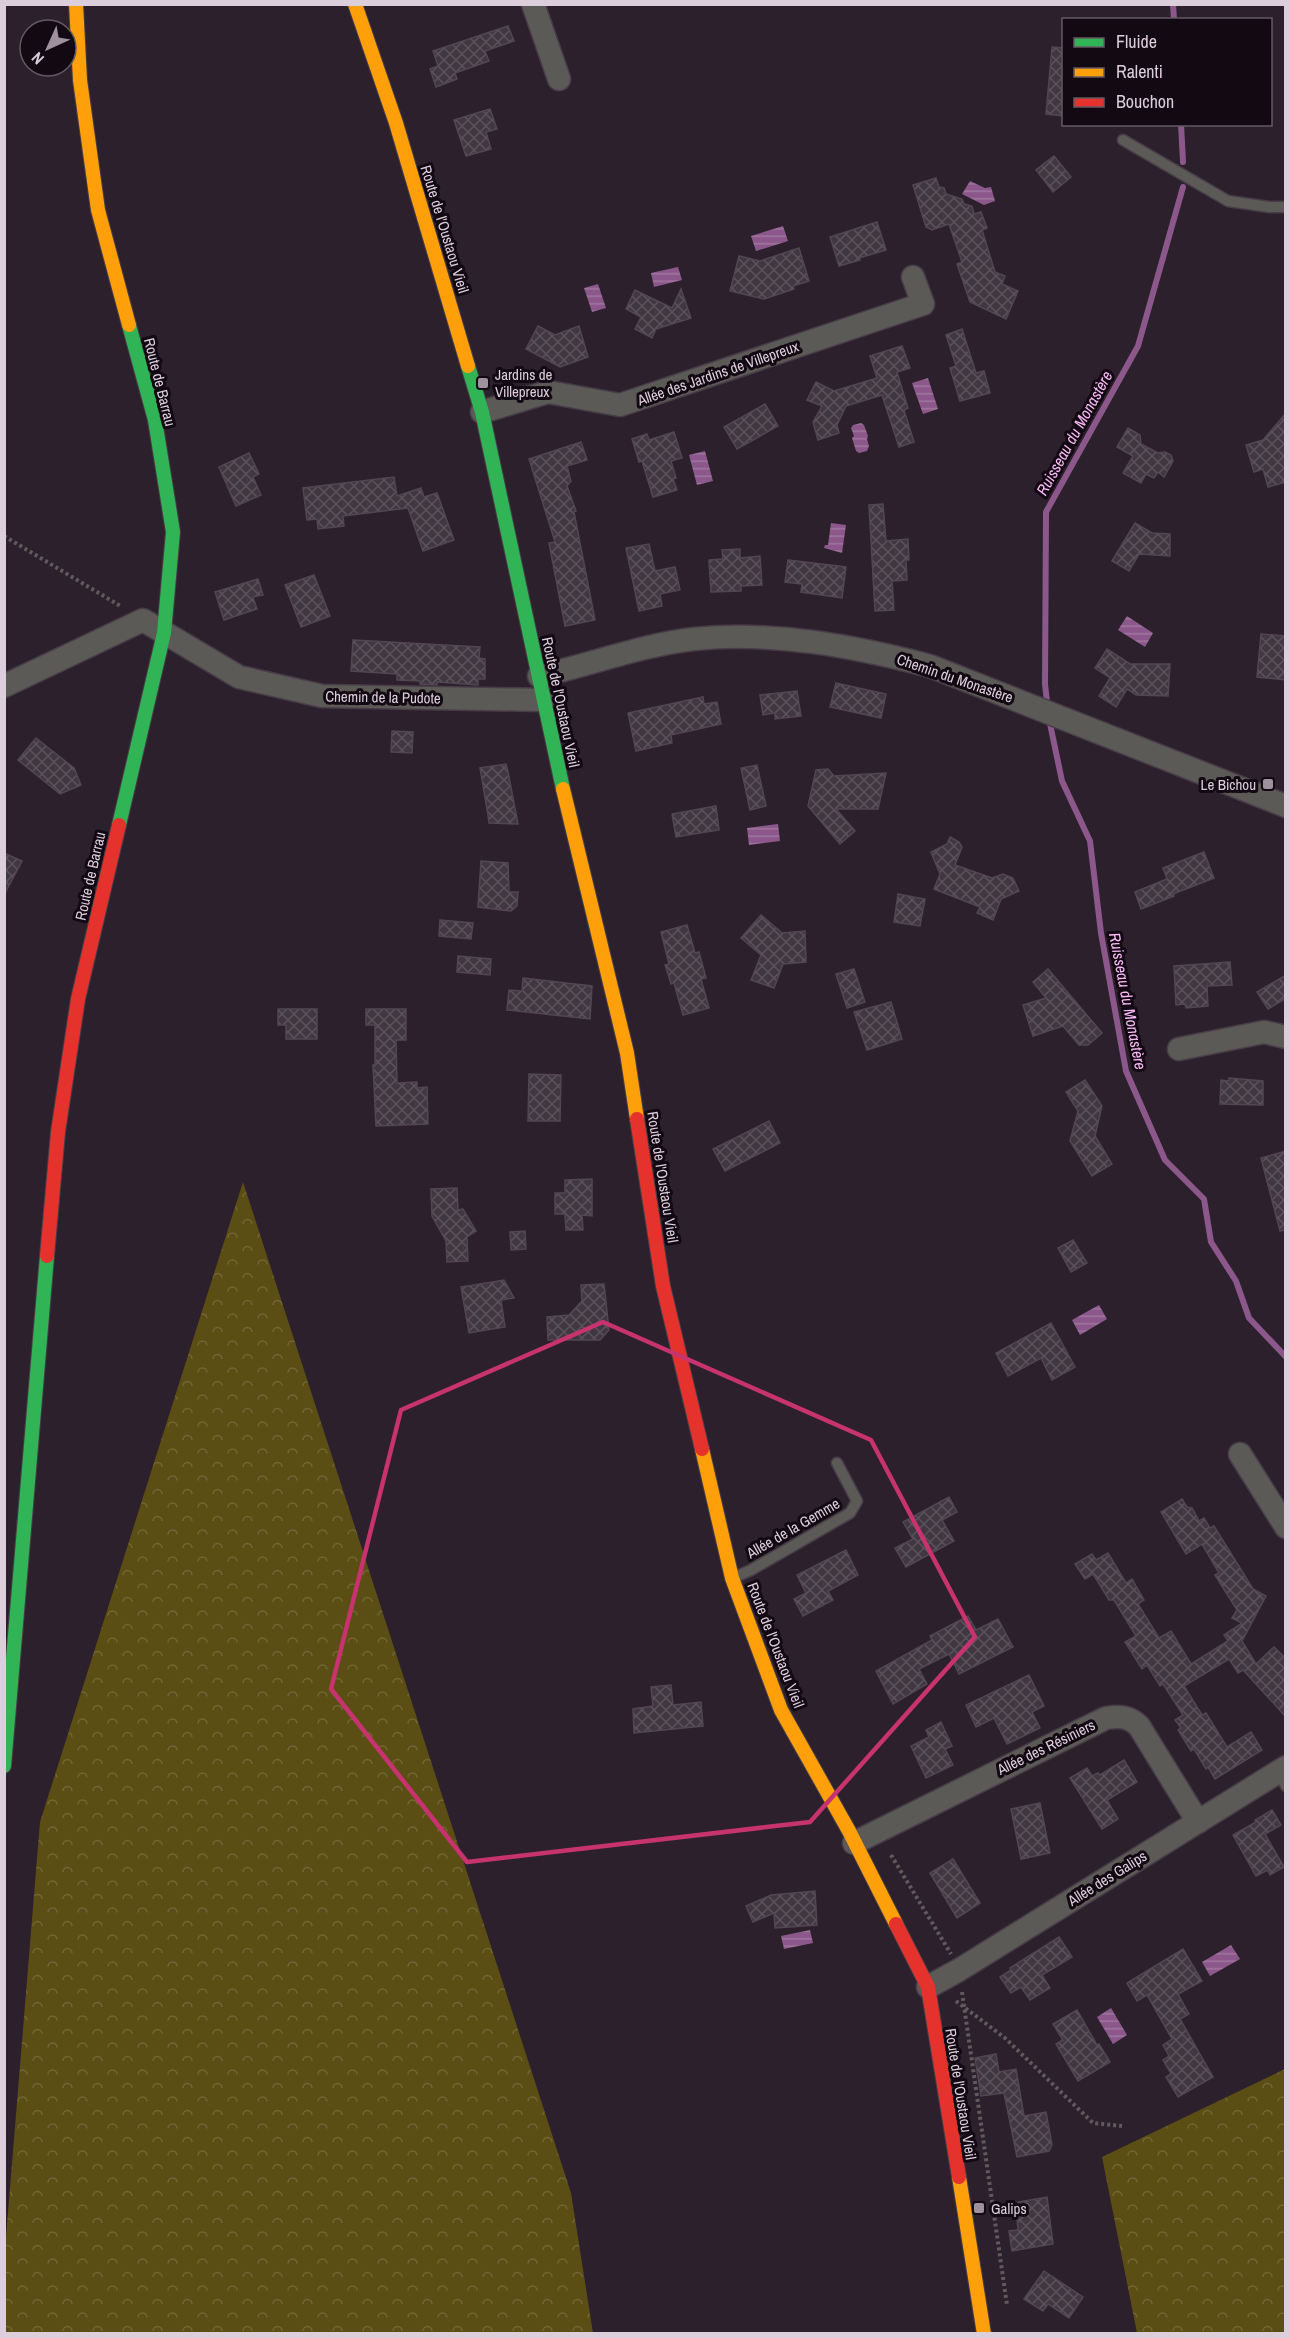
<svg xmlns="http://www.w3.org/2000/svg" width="1290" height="2338" viewBox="0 0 1290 2338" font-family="'Archivo Narrow',sans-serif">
<defs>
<pattern id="forest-crowns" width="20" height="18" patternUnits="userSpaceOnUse" patternTransform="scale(1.5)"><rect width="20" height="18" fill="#5a4e14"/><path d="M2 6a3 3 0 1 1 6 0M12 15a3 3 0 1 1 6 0" fill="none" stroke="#716636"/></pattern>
<pattern id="water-rules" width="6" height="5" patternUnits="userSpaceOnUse" patternTransform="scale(1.5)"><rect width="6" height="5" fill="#8c588b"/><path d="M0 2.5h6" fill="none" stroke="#a176a0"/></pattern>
<pattern id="building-cross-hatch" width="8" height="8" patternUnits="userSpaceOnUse" patternTransform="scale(1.5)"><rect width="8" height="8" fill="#403740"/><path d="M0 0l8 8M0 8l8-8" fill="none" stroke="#5b535b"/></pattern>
</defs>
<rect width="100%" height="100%" fill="#2c202c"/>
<g fill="url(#forest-crowns)">
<path d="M243,1182l328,1011 22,140h-588v-84l35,-427z"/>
<path d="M1285,2069v264h-148l-35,-176z"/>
</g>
<g fill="url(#water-rules)">
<path d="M970,181l15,7 6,-1 4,14 -11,4 -22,-11z"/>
<path d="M783,226l5,15 -32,10 -5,-15z"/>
<path d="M678,267l4,13 -28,7 -3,-14z"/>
<path d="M598,284l8,24 -14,4 -8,-24z"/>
<path d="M928,378l10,31 -15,5 -11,-31z"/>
<path d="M861,423l3,2 4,11 -1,3 2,7 -2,5 -8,2 -3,-2 -4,-13 2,-2 -3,-8 2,-3z"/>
<path d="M705,451l8,30 -16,4 -8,-30z"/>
<path d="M831,523l15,2 -4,28 -18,-5 1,-3h3z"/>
<path d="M1127,616l26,17 -8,14 -27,-17z"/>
<path d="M778,824l2,17 -31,4 -2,-17z"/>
<path d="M1099,1305l8,14 -27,16 -8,-15z"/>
<path d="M810,1930l3,13 -29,6 -3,-13z"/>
<path d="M1231,1945l9,14 -30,17 -8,-14z"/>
<path d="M1111,2008l16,27 -14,9 -16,-27z"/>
</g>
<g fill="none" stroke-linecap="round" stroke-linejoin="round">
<g stroke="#8c588b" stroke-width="6">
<path d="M1173,4l1,16"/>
<path d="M1181,124l2,38"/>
<path d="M1047,702l-2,-18 1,-172 92,-166 45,-159"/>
<path d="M1049,719l13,62 28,60 11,92 25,138 39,89 39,39 7,43 25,39 13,37 37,39"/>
</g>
</g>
<g fill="url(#building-cross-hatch)" stroke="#514651" stroke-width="1.5">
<path d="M508,26l6,15 -29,10 4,10 -34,12 2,6 -21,8 -6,-18 8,-3 -5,-15z"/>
<path d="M1052,47l12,1v68l-18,-2z"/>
<path d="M490,109l7,20 -11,3 5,17 -25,7 -12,-36z"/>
<path d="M1054,156l17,21 -18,15 -17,-22z"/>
<path d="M936,178l3,9 5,1 2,6 16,5 2,5 8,2 2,8 7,-2 6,16 -5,2 13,42 10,4 -3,8 16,7 -12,28 -36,-17 -13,-38 5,-2 -13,-38 -17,6 -6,-3 -13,-42z"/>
<path d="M877,222l9,28 -27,8 1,2 -21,6 -9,-29z"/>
<path d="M799,248l10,33 -16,5 1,3 -30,10 -34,-8 9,-35 21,5z"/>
<path d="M681,289l10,29 -35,11 -4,9 -17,-9 6,-12 -15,-8 9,-19 37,18z"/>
<path d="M538,326l17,9 24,-9 9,31 -28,10 -34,-18z"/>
<path d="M962,329l14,44 8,-2 6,22 -30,8 -10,-33 6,-2 -10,-31z"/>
<path d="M902,346l8,22 -13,4 11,36 -4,2 10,32 -15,5 -17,-52 -36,11 -9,19 2,8 -21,7 -5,-18 9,-16 -15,-6 9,-18 18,9 43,-13 -7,-22z"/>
<path d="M765,404l13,22 -41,23 -13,-22z"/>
<path d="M1286,413v69l-18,5 -5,-18 -9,3 -8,-27 17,-5z"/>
<path d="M1128,428l12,7 1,9 17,9 7,-1 6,3 2,6 -9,16 -6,-5 -4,6 -8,-4 -5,9 -18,-10 10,-17 -16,-9z"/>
<path d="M674,432l8,26 -11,3 5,17 -3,1 4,11 -24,7 -11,-36 -3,1 -7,-23 15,-5 2,6z"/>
<path d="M581,442l6,18 -20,6 4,15 -4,5 9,25 -2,1 21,108 -30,6 -16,-83 6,-1 -26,-83z"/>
<path d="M249,453l10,21 -6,3 8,18 -25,11 -17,-39z"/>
<path d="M394,477l3,19 24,-8 3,9 13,-4 17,47 -31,11 -15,-43 -65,8 1,10 -26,3 -1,-10 -10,1 -4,-32z"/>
<path d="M883,504l3,37 22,-2 1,21h-3l1,20 -15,1 2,29 -19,1 -6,-106z"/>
<path d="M1135,523l17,10 18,1v22l-31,-2 -10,17 -17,-10z"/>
<path d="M649,544l6,27 20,-4 5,23 -20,4 2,12 -23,5 -13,-63z"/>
<path d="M740,549v9l20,-2 2,29 -21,1v5l-30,1 -2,-32 14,-1 -1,-9z"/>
<path d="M788,560l58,7 -4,31 -41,-6 1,-8 -17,-2z"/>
<path d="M314,575l16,41 -29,11 -16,-42z"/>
<path d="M258,579l5,16 -10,2 4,12 -33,11 -9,-28z"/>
<path d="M1261,634l25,2v44l-29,-3z"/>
<path d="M353,640l127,7 -1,11 6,1v20h-7v6l-41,-3v3l-17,-1v-3l-23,-1v-6l-46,-3z"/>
<path d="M1107,649l23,15h40l-2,32 -32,-1 -9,-6 -11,18 -17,-11 11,-18 -15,-10z"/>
<path d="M836,683l50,11 -5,24 -51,-11z"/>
<path d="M797,691l4,25 -26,3v-6l-12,2 -3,-20z"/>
<path d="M703,697l1,7 13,-2 4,22 -50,11 1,8 -36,8 -8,-38z"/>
<path d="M392,731l21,1 -1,21 -21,-1z"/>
<path d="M36,738l38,30 7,17 -21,9 -42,-34z"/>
<path d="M506,764l2,8 10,52 -29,-1 -1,-8 -8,-47z"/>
<path d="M757,765l9,41 -16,4 -9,-42z"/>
<path d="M828,769l6,7 52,-3 -8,36h-42l19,22 -15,13 -32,-38 8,-36z"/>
<path d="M716,806l3,24 -43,7 -4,-23z"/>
<path d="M950,837l9,5 3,5 -7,18 37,13 11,-4 10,4 6,13 -18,8 -8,21 -16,-7 3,-6 -46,-18 6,-15 -9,-22 16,-8z"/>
<path d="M1204,852l10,26 -41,16 1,2 -33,13 -6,-17 32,-13 -4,-11z"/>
<path d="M4,853l18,8 -18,34z"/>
<path d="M481,861l27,2 1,29h9l-1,14 -6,5 -33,-4z"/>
<path d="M898,894l27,5 -5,27 -26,-4z"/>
<path d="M761,915l21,18 23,-2 1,31 -23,2 -9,24 -23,-8 10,-25 -20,-17z"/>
<path d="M440,920l33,3 -2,16 -32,-3z"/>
<path d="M687,925l8,28 4,-1 7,26 -5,1 8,29 -26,7 -9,-32 -3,1 -3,-10 -3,-9 4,-1 -8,-32z"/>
<path d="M458,956l33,3 -1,16 -33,-3z"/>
<path d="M1230,962l2,23 -25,1 1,20 -22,2 -1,-4 -9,1 -2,-39z"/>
<path d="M854,969l11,33 -18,6 -11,-34z"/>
<path d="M1048,969l54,64 -14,12h-9l-16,-19 -30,10 -10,-31 23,-7 -13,-16z"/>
<path d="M1286,975v23l-18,11 -11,-17z"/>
<path d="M523,978l69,8 -2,33 -83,-9 2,-20 13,1z"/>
<path d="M891,1002l11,37 -35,11 -13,-38z"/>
<path d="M278,1009h39v30h-31v-14h-8z"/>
<path d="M366,1009h40v31h-10l1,43 20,-1v6l10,-1 1,37 -52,2 -3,-61h2v-40h-9z"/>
<path d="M529,1074l32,1 -1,46h-32z"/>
<path d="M1229,1078l34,3v24l-43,-1 1,-24 8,1z"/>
<path d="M1085,1080l17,26 -7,30 17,28 -20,12 -22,-35 8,-30 -12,-19z"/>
<path d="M769,1121l11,22 -55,28 -12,-22z"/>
<path d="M1286,1151v79l-6,1 -19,-73z"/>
<path d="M592,1179v37l-10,-1 1,15h-17l-1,-16h-10v-21h10v-13z"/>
<path d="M457,1188l1,22 5,-1 13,22 -9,6 1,24 -21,1 -1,-21 -14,-25 -1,-27z"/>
<path d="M525,1231l1,18 -15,1 -1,-18z"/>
<path d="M1073,1240l14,23 -16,9 -13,-24z"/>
<path d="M504,1280l10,18 -13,2 4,27 -36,6 -8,-46z"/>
<path d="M604,1284l5,46 -9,10h-52l-1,-23 22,-2 13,-14 -1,-16z"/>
<path d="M1051,1323l24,44 -23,13 -11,-22 -33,18 -12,-23z"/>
<path d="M949,1497l8,15 -15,8 12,21 -48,26 -11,-19 18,-9 -10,-17z"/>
<path d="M1182,1499l5,8 5,1 7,13 5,-3 6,10 4,-2 39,63 13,7 -24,45 14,23 18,-17 12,12v58l-43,-47 -5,3 -9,-14 -45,27 18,29 4,-2 21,34 24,-15 11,18 -47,29 -7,-12 -2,2 -12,-20 -3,2 -13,-21 3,-2 -6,-8 8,-5 -20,-31 -3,2 -13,-21 -5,4 -17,-27 11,-6 -22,-36h-5l-16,-26 -8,5 -10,-15 17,-10 4,6 12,-7 18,30 6,-4 12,21 -6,4 21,34 12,-7 20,33 37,-23 -4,-6 18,-12 -10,-5 5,-8 -22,-35 4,-2 -17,-29 -16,10 -25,-42z"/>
<path d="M846,1550l12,25 -30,16 5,9 -30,16 -9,-17 12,-6 -9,-18z"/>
<path d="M968,1616l8,14 22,-11 15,28 -54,27 -10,-20 -30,15 8,15 -34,20 -17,-33 56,-31 -2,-4z"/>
<path d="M1029,1675l15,31 -12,6 8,16 -33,16 -13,-26 -18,9 -10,-22z"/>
<path d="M671,1685l2,20 28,-3 2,24 -69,7 -1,-24 20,-3 -2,-19z"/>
<path d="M941,1722l11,24 -7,3 8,16 -27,13 -15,-32 18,-9 -3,-7z"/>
<path d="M1124,1760l13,22 -30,18 11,19 -16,10 -32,-51 17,-10 5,8 6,-3 2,2z"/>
<path d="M1040,1803l10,50 -29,6 -10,-50z"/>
<path d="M1272,1810l9,15 -16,9 19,33 -14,8 -2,-5 -12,6 -23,-41 23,-13 -1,-2z"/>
<path d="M953,1859l27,44 -23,15 -27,-45z"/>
<path d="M815,1891l2,34 -42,3 -1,-15 -21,9 -7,-16 25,-11z"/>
<path d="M1059,1937l13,20 -30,18 8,13 -20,12 -9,-13 -10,6 -11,-16 11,-7 -1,-2z"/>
<path d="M1183,1949l19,32 -24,13 11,20 -9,5 33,58 -35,20 -12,-20 5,-3 -8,-14 6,-4 -6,-11 9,-6 -25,-44 -10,6 -10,-18z"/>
<path d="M1077,2010l20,35 2,-1 11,18 -32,19 -22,-37 7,-4 -10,-16z"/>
<path d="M996,2054l3,18 17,-3 8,47 22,-4 6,33 -3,6 -32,6 -13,-64 -23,3 -6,-38z"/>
<path d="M1047,2197l6,47 -41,7 -3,-20 9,-1 -1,-11 3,-3 -2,-14z"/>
<path d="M1044,2271l39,26 -14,21 -21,-14 -5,7 -19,-12z"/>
</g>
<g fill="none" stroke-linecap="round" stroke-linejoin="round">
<g stroke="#473d47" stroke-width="13">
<g id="lane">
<path d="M1123,140l105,61 41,6h17"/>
<path d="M735,1577l16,-7 99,-57 7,-12 -20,-38"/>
<path d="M1278,1772l8,14"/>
</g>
</g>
<g stroke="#473d47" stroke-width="25">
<g id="street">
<path d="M533,4l26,75"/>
<path d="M482,412l66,-20 72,13 303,-101 -10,-27"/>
<path d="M539,676c51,-11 102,-31 155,-37 79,-8 160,7 236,27l356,140"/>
<path d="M4,686l139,-66 96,57 83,19 221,4"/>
<path d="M1179,1049l85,-17 22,5"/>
<path d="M1240,1454l46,73"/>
<path d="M854,1843l252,-125c13,-2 23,-2 33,8l59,96"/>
<path d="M928,1987l31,-17 327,-203"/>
</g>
</g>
<g stroke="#473d47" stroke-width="16">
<g id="fast">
<path d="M468,366l14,46 81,377"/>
<path d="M119,825l45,-192 9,-101 -18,-112 -26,-95"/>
<path d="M4,1766l43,-510"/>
</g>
</g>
<g stroke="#473d47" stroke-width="16">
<g id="slow">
<path d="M76,4l4,76 18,130 31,115"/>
<path d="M355,4l41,119 72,243"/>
<path d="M563,789l64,264 10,66"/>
<path d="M702,1449l30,129 49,132 68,121 47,93"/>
<path d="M959,2177l25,157"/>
</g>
</g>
<g stroke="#473d47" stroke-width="16">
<g id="jam">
<path d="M637,1119l26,167 39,163"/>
<path d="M47,1256l11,-124 20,-133 41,-174"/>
<path d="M896,1924l32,63 31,190"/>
</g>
</g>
<g stroke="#5f5a5c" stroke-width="4" stroke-dasharray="3 3" stroke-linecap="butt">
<path d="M4,536l118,71"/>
<path d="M891,1855l60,99"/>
<path d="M962,1992l45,313"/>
<path d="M956,2001l49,37 88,85 29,3"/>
</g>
<use href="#lane" stroke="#5c5a57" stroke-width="10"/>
<use href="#street" stroke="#5c5a57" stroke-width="22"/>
<use href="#fast" stroke="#30b455" stroke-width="14"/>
<use href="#slow" stroke="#ff9f0a" stroke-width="14"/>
<use href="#jam" stroke="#e5322d" stroke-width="14"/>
</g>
<path fill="none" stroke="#c6336e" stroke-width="4.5" stroke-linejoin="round" d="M603,1322l268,118 104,197 -165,185 -343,40 -136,-173 70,-279z"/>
<g fill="#9f919e" stroke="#130913" stroke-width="2">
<rect x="477" y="377" width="12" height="12" rx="3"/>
<rect x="1262" y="778" width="12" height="12" rx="3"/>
<rect x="973" y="2202" width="12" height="12" rx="3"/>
</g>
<g text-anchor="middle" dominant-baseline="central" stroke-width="6" stroke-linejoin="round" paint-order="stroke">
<g font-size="15" fill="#ddcedb" stroke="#130913">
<text transform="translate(445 229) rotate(73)">Route de l'Oustaou Vieil</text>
<text transform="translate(718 373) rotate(-19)">Allée des Jardins de Villepreux</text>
<text transform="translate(160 382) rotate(76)">Route de Barrau</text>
<text transform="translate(955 678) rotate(19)">Chemin du Monastère</text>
<text transform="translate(383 697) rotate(1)">Chemin de la Pudote</text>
<text transform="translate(561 702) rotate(78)">Route de l'Oustaou Vieil</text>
<text transform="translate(90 876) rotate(-77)">Route de Barrau</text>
<text transform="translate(663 1177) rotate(81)">Route de l'Oustaou Vieil</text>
<text transform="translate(793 1528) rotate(-30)">Allée de la Gemme</text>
<text transform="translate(776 1645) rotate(69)">Route de l'Oustaou Vieil</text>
<text transform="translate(1046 1747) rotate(-26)">Allée des Résiniers</text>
<text transform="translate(1107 1878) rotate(-32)">Allée des Galips</text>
<text transform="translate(961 2094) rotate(81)">Route de l'Oustaou Vieil</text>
</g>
<g font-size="15" fill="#ddcedb" stroke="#130913" text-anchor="start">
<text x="495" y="374">Jardins de<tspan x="495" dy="17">Villepreux</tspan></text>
<text x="1256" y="784" text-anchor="end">Le Bichou</text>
<text x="991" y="2208">Galips</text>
</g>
<g font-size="16" font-style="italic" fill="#fab9f6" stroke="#130913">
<text transform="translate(1074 433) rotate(-61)">Ruisseau du Monastère</text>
<text transform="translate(1128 1001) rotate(79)">Ruisseau du Monastère</text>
</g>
</g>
<rect width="1290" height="2338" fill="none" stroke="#ddcedb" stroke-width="12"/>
<rect x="1062" y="18" width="210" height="108" fill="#130913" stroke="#645863" stroke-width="1.5"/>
<rect x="1074" y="38" width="30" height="9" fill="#30b455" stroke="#645863" stroke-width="1.5"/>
<text x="1116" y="48" font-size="18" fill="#ddcedb">Fluide</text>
<rect x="1074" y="68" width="30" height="9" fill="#ff9f0a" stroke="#645863" stroke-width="1.5"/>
<text x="1116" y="78" font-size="18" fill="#ddcedb">Ralenti</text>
<rect x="1074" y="98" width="30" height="9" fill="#e5322d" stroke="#645863" stroke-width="1.5"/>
<text x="1116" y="108" font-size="18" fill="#ddcedb">Bouchon</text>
<g transform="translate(48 48) rotate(225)"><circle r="28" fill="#130913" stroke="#645863" stroke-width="1.5"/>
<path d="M0-4.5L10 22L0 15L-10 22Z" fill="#9f919e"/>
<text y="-9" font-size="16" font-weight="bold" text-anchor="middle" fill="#ddcedb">N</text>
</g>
</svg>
